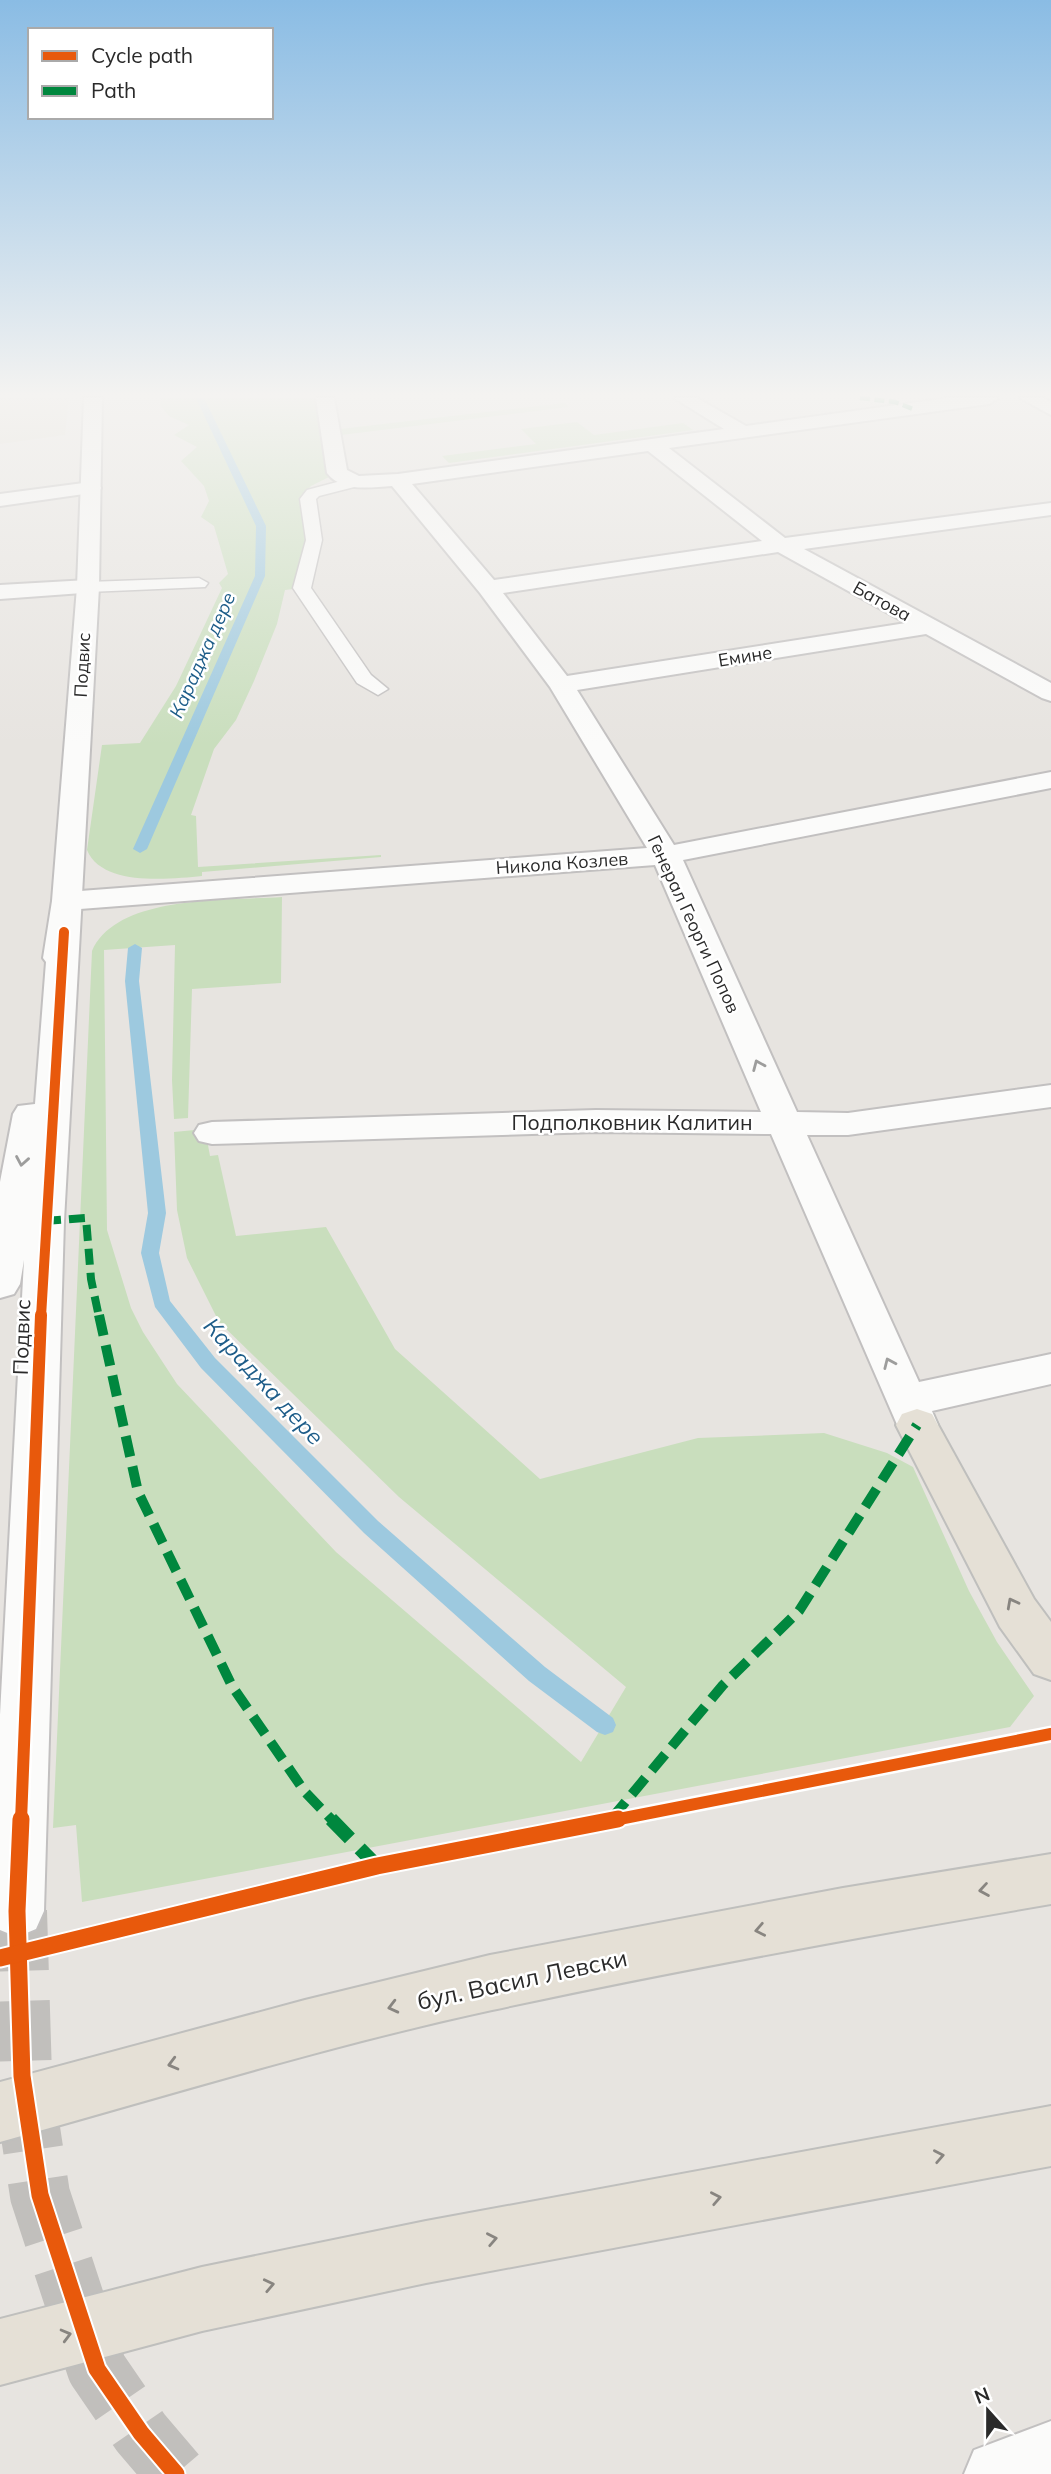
<svg xmlns="http://www.w3.org/2000/svg" width="1051" height="2474" viewBox="0 0 1051 2474" font-family="Mulish,sans-serif">
<rect width="100%" height="100%" fill="#e7e4e0"/>
<path fill="#e0dcd0" d="M0,398h69l-4,37 -65,9z"/>
<g fill="#c9debd">
<path d="M161,398h164l12,75 -26,13 -12,13 14,21 -11,68 -17,2 -8,34 -23,57 -18,39 -22,29 -23,66 5,1 2,51 183,-12v2l-179,15v4c-32,3 -100,11 -115,-26l15,-105 38,-2 36,-57 46,-98 -3,-5 9,-9 -14,-48 -13,-9 8,-16 -5,-15 -23,-25 16,-14 -23,-12 15,-10 -20,-9 -9,-11z"/>
<path d="M564,403l5,4 -228,28 -1,-6z"/>
<path d="M577,422l17,13 89,-12 10,7 -244,33 -7,-7 94,-12 -15,-15z"/>
<path d="M282,897l-1,86 -89,6 -4,129 -14,1 -2,-39 3,-135 -71,5 3,280 24,78 12,24 34,52 159,168 245,210 45,-75 -227,-190 -180,-175 -32,-64 -10,-48 -3,-78 31,-3 5,27 8,-1 18,81 90,-9 69,122 145,130 158,-41 126,-5 63,20 26,14 56,124 28,51 37,54 -24,31 -928,175 -6,-77 -23,3 39,-877c25,-57 136,-50 190,-54z"/>
</g>
<g fill="none" stroke-linecap="round" stroke-linejoin="round">
<g fill="#9dc9df" fill-rule="evenodd">
<path d="M196,398h8l62,128 -1,50 -118,273 -7,4 -7,-4 122,-273 1,-50z"/>
<path d="M135,944l7,4 -3,33 27,232 -7,40 11,48 45,57 163,163 167,146 68,51 3,7 -3,7 -8,3 -8,-3 -68,-51 -165,-148 -163,-165 -46,-61 -14,-54 7,-40 -23,-232 3,-33z"/>
</g>
<path stroke="#c1bfbc" stroke-width="60" stroke-dasharray="60 30" stroke-linecap="butt" d="M17,1911l5,165 18,119 57,174 44,64 35,41"/>
<g stroke="#c2c0c0" stroke-width="3">
<g id="service">
<path d="M356,477l8,5 -2,3 -43,11 -3,3 6,41 -11,48 60,87 17,14 -10,6 -21,-12 -64,-95 13,-48 -6,-41 7,-9z"/>
<path d="M199,578l9,5 -3,4 -117,5 -9,-5 9,-5z"/>
</g>
</g>
<g stroke="#c2c0c0" stroke-width="4">
<g id="minor">
<path d="M316,398h18l13,72 12,6 39,-2 326,-45 -50,-31h23l49,28 201,-28h51l-9,6 -320,44 116,90 266,-35v12l-247,34 247,134v18l-9,-3 -116,-64 -349,56 97,155 377,-73v16l-368,72 114,252 51,1 203,-28v22l-203,28h-41l112,247 132,-28v30l-119,27 6,14 -6,11 -15,5 -15,-5 -131,-302 -175,-2 -384,12 -13,-3 -5,-8 5,-8 13,-3 384,-12 165,2 -106,-247 -588,45 -11,-3 -4,-6 4,-6 11,-3 580,-44 -97,-161 -70,-94 -88,-107c-21,1 -50,7 -65,-13zM648,451l114,90 -268,39 -82,-96zM778,552l128,71 -339,53 -64,-83z"/>
<path d="M1020,398h24l7,4v13z"/>
<path d="M91,482l7,2 3,4 -3,4 -98,14v-12z"/>
<path d="M88,580l8,2 3,5 -3,5 -96,7v-14z"/>
</g>
</g>
<g stroke="#c2c0c0" stroke-width="4">
<g id="tertiary">
<path d="M84,398h18l-3,189 -35,634 -20,690 -8,18 -19,8 -17,-7v-215l24,-455 -4,24 -6,10 -14,4v-116l13,-68 5,-8 17,-2 11,-142 -3,-4 9,-57 25,-314z"/>
<path d="M1051,2421v53h-87l10,-24z"/>
</g>
</g>
<g stroke="#bfbfbd" stroke-width="4">
<g id="trunk">
<path d="M917,1409l15,5 102,185 17,23v58l-17,-6 -34,-47 -104,-202 6,-11z"/>
<path d="M1051,1854v50c-187,32 -374,66 -559,106 -166,36 -329,87 -492,132v-60l305,-82 185,-45 353,-67z"/>
<path d="M1051,2106v60l-625,117 -224,48 -202,54v-66l202,-52 224,-46z"/>
</g>
</g>
<use href="#service" fill="#fbfbfa" fill-rule="evenodd"/>
<use href="#minor" fill="#fbfbfa" fill-rule="evenodd"/>
<use href="#tertiary" fill="#fbfbfa" fill-rule="evenodd"/>
<use href="#trunk" fill="#e5e0d6" fill-rule="evenodd"/>
<path stroke="#00873e" stroke-width="4.5" stroke-dasharray="10 4.5" stroke-linecap="butt" d="M860,398l35,4 18,7"/>
<path stroke="#00873e" stroke-width="8" stroke-dasharray="16 8" stroke-linecap="butt" d="M45,1221l41,-3 5,61 8,38"/>
<g stroke="#00873e" stroke-width="10" stroke-dasharray="21 10" stroke-linecap="butt">
<path d="M99,1315l39,177 94,194 73,106 28,29"/>
<path d="M612,1818l111,-133 76,-74 118,-186"/>
</g>
<path stroke="#00873e" stroke-width="14" stroke-dasharray="27 14" stroke-linecap="butt" d="M331,1819l46,47"/>
<g stroke="#fff" stroke-width="14">
<path id="cycleway-far2" d="M41,1317l23,-385"/>
</g>
<g stroke="#fff" stroke-width="17">
<g id="cycleway-far1">
<path d="M21,1821l20,-506"/>
<path d="M609,1821l442,-87"/>
</g>
</g>
<g stroke="#fff" stroke-width="21">
<g id="cycleway">
<path d="M21,1819l-4,92 5,165 18,119 57,174 44,64 35,41"/>
<path d="M0,1958l377,-92 241,-47"/>
</g>
</g>
<use href="#cycleway-far2" stroke="#e8590c" stroke-width="10"/>
<use href="#cycleway-far1" stroke="#e8590c" stroke-width="12"/>
<use href="#cycleway" stroke="#e8590c" stroke-width="17"/>
</g>
<defs><path id="oneway-chevron" d="M-2-3.5L2.5 0L-2 3.5" fill="none" stroke-width="1.6" stroke-linecap="round" stroke-linejoin="round" transform="scale(1.75)"/></defs>
<g stroke="#9d9d9c">
<use href="#oneway-chevron" transform="translate(758 1065) rotate(-113)"/>
<use href="#oneway-chevron" transform="translate(22 1161) rotate(100)"/>
<use href="#oneway-chevron" transform="translate(889 1363) rotate(-114)"/>
</g>
<g stroke="#888580">
<use href="#oneway-chevron" transform="translate(1012 1603) rotate(-118)"/>
<use href="#oneway-chevron" transform="translate(984 1890) rotate(171)"/>
<use href="#oneway-chevron" transform="translate(760 1930) rotate(169)"/>
<use href="#oneway-chevron" transform="translate(393 2007) rotate(166)"/>
<use href="#oneway-chevron" transform="translate(173 2064) rotate(165)"/>
<use href="#oneway-chevron" transform="translate(939 2156) rotate(-11)"/>
<use href="#oneway-chevron" transform="translate(716 2198) rotate(-11)"/>
<use href="#oneway-chevron" transform="translate(492 2239) rotate(-11)"/>
<use href="#oneway-chevron" transform="translate(269 2285) rotate(-12)"/>
<use href="#oneway-chevron" transform="translate(66 2335) rotate(-15)"/>
</g>
<linearGradient id="sky" x2="0" y2="1"><stop stop-color="#8abce4"/><stop offset="0.53" stop-color="#f4f3f1"/><stop offset="1" stop-color="#f4f3f1" stop-opacity="0"/></linearGradient>
<rect width="1051" height="745" fill="url(#sky)"/>
<g text-anchor="middle" dominant-baseline="central" stroke-width="5" stroke-linejoin="round" paint-order="stroke">
<g font-size="18" fill="#2a2a2a" stroke="#fff">
<text transform="translate(882 601) rotate(29)">Батова</text>
<text transform="translate(745 656) rotate(-9)">Емине</text>
<text transform="translate(82 665) rotate(-87)">Подвис</text>
<text transform="translate(562 863) rotate(-4)">Никола Козлев</text>
<text transform="translate(694 924) rotate(65)">Генерал Георги Попов</text>
</g>
<g font-size="19" font-style="italic" fill="#1e5d89" stroke="#fff">
<text transform="translate(202 655) rotate(-66)">Караджа дере</text>
</g>
<g font-size="21" fill="#2a2a2a" stroke="#fff">
<text x="632" y="1122">Подполковник Калитин</text>
<text transform="translate(21 1337) rotate(-88)">Подвис</text>
</g>
<g font-size="23" font-style="italic" fill="#1e5d89" stroke="#fff">
<text transform="translate(264 1381) rotate(47)">Караджа дере</text>
</g>
<g font-size="24" fill="#2a2a2a" stroke="#fff">
<text transform="translate(522 1979) rotate(-12)">бул. Васил Левски</text>
</g>
</g>
<rect x="28" y="28" width="245" height="91" fill="#ffffff" stroke="#aaaaaa" stroke-width="2"/>
<rect x="42" y="51" width="35" height="10" fill="#e8590c" stroke="#aaaaaa" stroke-width="2"/>
<text x="91" y="63" font-size="21" fill="#2a2a2a">Cycle path</text>
<rect x="42" y="86" width="35" height="10" fill="#00873e" stroke="#aaaaaa" stroke-width="2"/>
<text x="91" y="98" font-size="21" fill="#2a2a2a">Path</text>
<g transform="translate(988 2411) rotate(339)" stroke="#ffffff" stroke-width="5" paint-order="stroke">
<path d="M0-5L12 26L0 18L-12 26Z" fill="#2a2a2a"/>
<text y="-10" font-size="19" font-weight="bold" text-anchor="middle" fill="#2a2a2a">N</text>
</g>
</svg>
